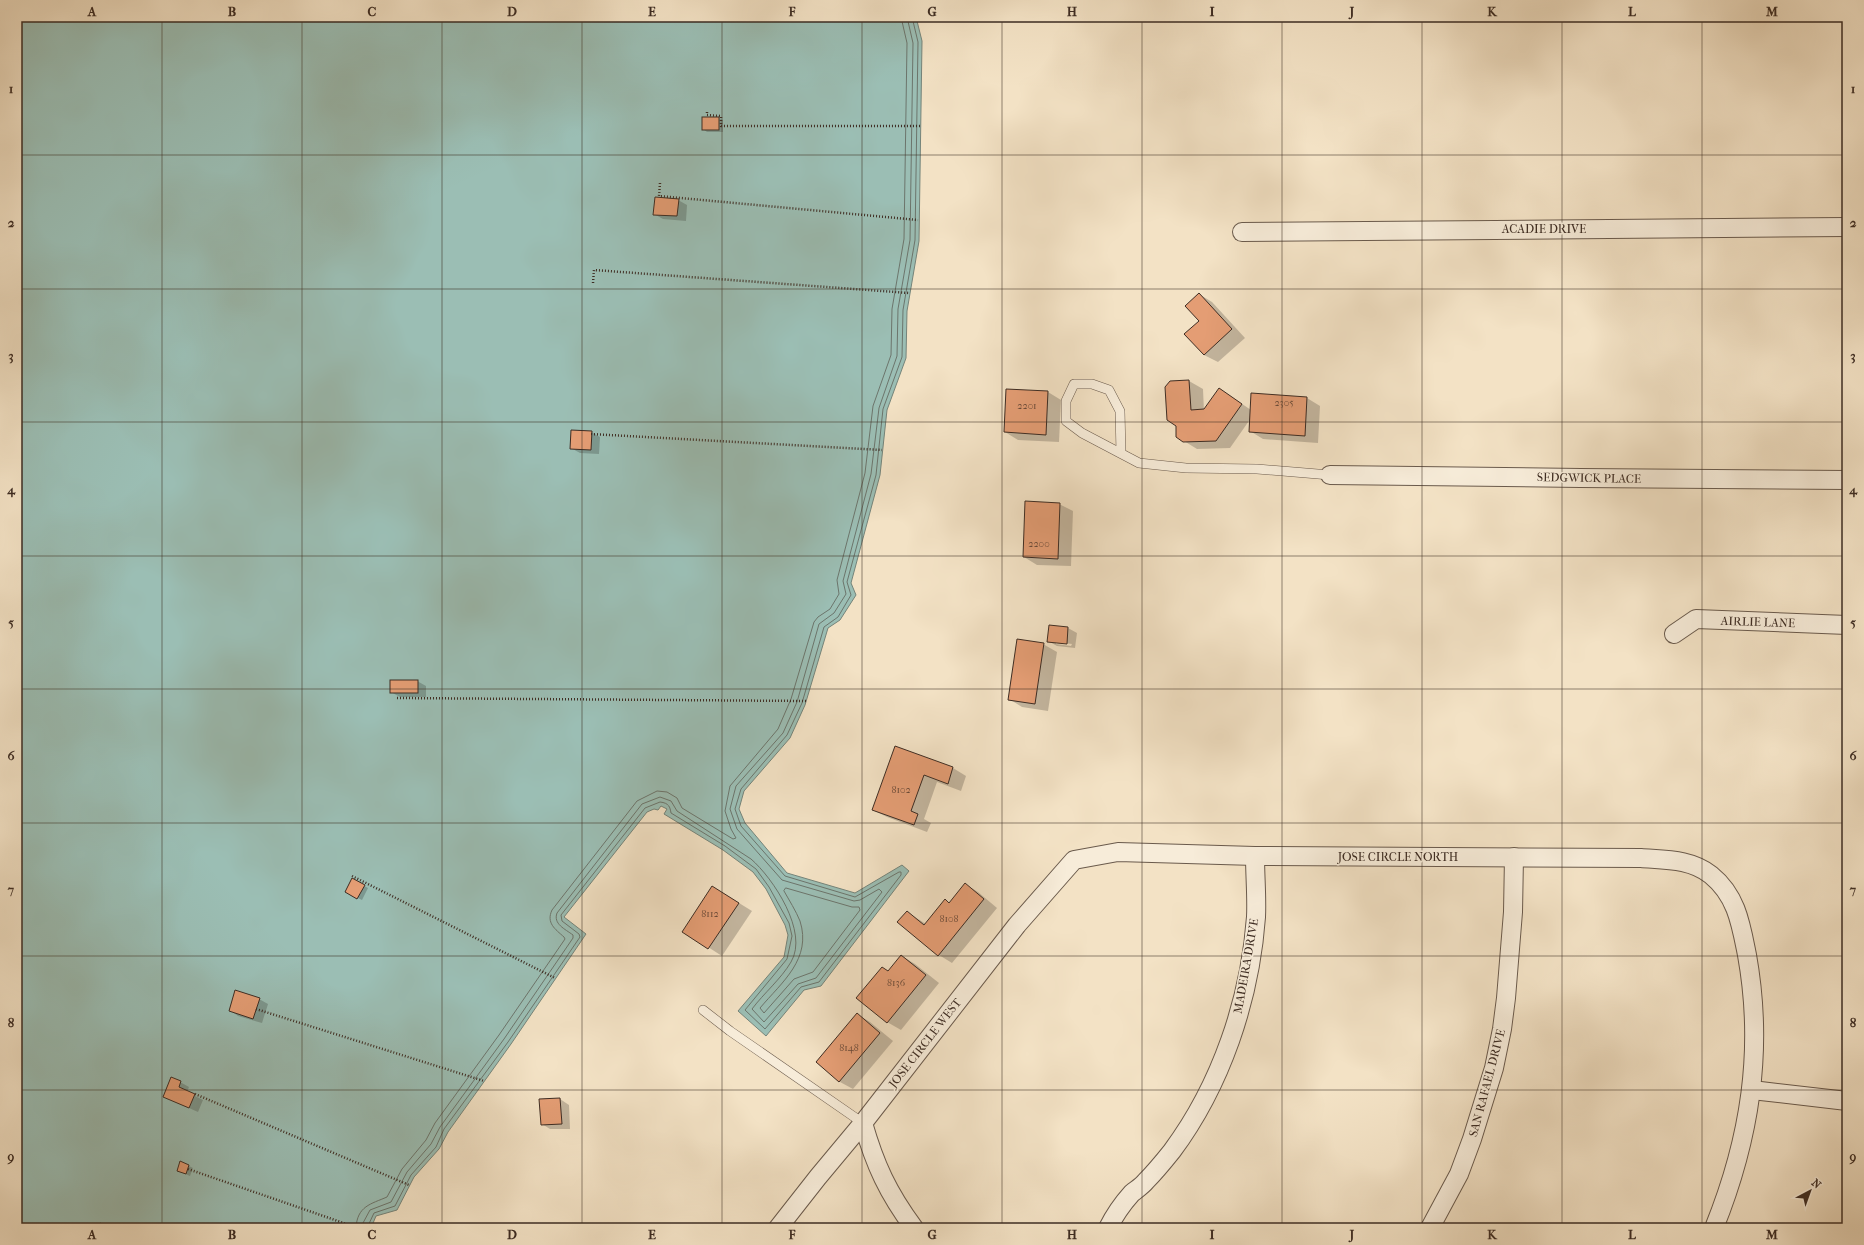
<svg xmlns="http://www.w3.org/2000/svg" width="1864" height="1245" viewBox="0 0 1864 1245" font-family="'IM FELL French Canon',serif">
<rect width="100%" height="100%" fill="#f3e2c5"/>
<filter id="stains"><feTurbulence type="fractalNoise" baseFrequency=".005" numOctaves="4"/><feColorMatrix values="0 0 0 0 .2 0 0 0 0 .09 0 0 0 0 .02 0 0 0 .5 -.17"/></filter>
<radialGradient id="worn" r=".72"><stop offset=".6" stop-color="#630" stop-opacity="0"/><stop offset="1" stop-color="#630" stop-opacity=".3"/></radialGradient>
<path fill="#9bbeb4" stroke="#75847a" d="M17,17h899l6,24 -3,200 -12,70 -1,47 -19,52 -7,65 -29,108 5,12 -16,25 -12,8 -23,77 -15,33 -46,53 -5,18 6,14 42,50 68,20 47,-28 7,6 -88,115 -17,4 -38,46 -28,-25 46,-54 4,-22 -3,-10 -19,-36 -13,-17 -30,-22 -59,-36 3,-5 -6,-3 -3,4 -4,-1 -7,3 -83,105 22,17 -75,110 -63,88 -9,17 -25,28 -17,33 -21,6 -5,12h-354z"/>
<g fill="#0003" fill-rule="evenodd">
<path d="M719,118l4,2v12h-16l-4,-3z"/>
<path d="M678,200l9,5 -1,16 -23,-2 -9,-5z"/>
<path d="M1199,294l13,8 33,36 -27,24 -14,-7z"/>
<path d="M1189,381l14,8 1,23 16,-23 31,21 1,-16 55,4 13,8 -2,37 -55,-4 -13,-8 1,-13 -21,30 -33,1 -13,-8 -7,-16 -7,-43z"/>
<path d="M1007,390l41,2 13,8 -2,42 -41,-2 -13,-8z"/>
<path d="M591,432l9,5 -1,17 -19,-1 -9,-5z"/>
<path d="M1059,504l14,7 -2,55 -34,-1 -13,-8z"/>
<path d="M1050,626l18,2 9,5 -2,15 -18,-2 -9,-5zM1056,642l16,2 -1,2 -15,-2z"/>
<path d="M1043,644l14,8 -9,59 -26,-4 -13,-8z"/>
<path d="M417,681l9,5v11h-26l-9,-5z"/>
<path d="M896,747l57,21 13,8 -5,15 -24,-9 -13,37 7,4 -4,9 -40,-15 -14,-7z"/>
<path d="M353,880l15,8 -6,12 -16,-8z"/>
<path d="M965,884l13,8 19,16 -45,55 -13,-8 -40,-33 8,-10 19,12 24,-21z"/>
<path d="M713,887l39,24 -30,45 -39,-25z"/>
<path d="M902,956l13,8 24,19 -38,47 -14,-8 2,-51z"/>
<path d="M259,999l9,5 -6,19 -24,-7 -8,-6z"/>
<path d="M857,1014l13,8 23,19 -40,48 -13,-7 -23,-20z"/>
<path d="M180,1082l9,5 -2,5 16,8 -5,12 -34,-15z"/>
<path d="M560,1099l9,6 1,24h-20l-8,-5 -2,-24z"/>
<path d="M189,1166l4,2 -3,8 -12,-5z"/>
</g>
<g fill="none" stroke-linecap="round" stroke-linejoin="round">
<g stroke="#6c756c" stroke-width="1">
<path d="M786,888l66,19h7l1,3 -47,62 -19,7 -30,34 -4,-5c22,-26 52,-49 40,-87 -4,-10 -11,-21 -16,-30z"/>
<path d="M356,1228c1,-22 15,-24 31,-31l15,-28 24,-29 9,-17 64,-88 66,-96 -1,-2c-9,-8 -18,-14 -12,-27l85,-109 20,-10 10,1 10,6 5,10 51,31 3,-1 -5,-9 -6,-18 5,-25 48,-57 13,-30 23,-77 4,-5 12,-8 9,-15 -2,-14 28,-107 8,-67 18,-51 1,-46 12,-70 3,-196 -6,-26"/>
<path d="M362,1228l1,-5 7,-13 21,-8 16,-30 24,-28 9,-17 64,-88 69,-101v-3c-8,-6 -20,-11 -16,-22l85,-109 18,-7 11,4 6,10 74,48c22,19 58,73 40,103 -10,17 -27,31 -39,47l12,13 34,-38 18,-6 66,-86 -3,-3 -19,11 -6,1 -72,-21 -45,-51 -7,-20 6,-23 47,-53 14,-31 22,-78 15,-11 12,-19 -3,-13 28,-107 8,-66 18,-52 1,-47 12,-69 3,-197 -6,-26"/>
<path d="M367,1228l7,-15 21,-7 16,-31 25,-28 8,-18 64,-87 72,-105 -1,-3 -17,-13 -1,-6 84,-107 15,-6c9,1 10,5 11,11l54,33 31,23 13,18 20,36 3,13 -5,23 -42,51 20,19 36,-42 18,-5 82,-107v-3h-2l-44,25 -70,-21 -44,-50 -6,-17 6,-20 46,-54 15,-32 22,-76 14,-10 13,-22 -4,-13 29,-107 7,-66 19,-52 1,-47 12,-70 3,-198 -6,-25"/>
</g>
</g>
<g fill="#e49d74" stroke="#3d2c23">
<rect x="702" y="117" width="17" height="13"/>
<path d="M655,197l24,2 -2,17 -24,-1z"/>
<path d="M1199,293l33,36 -28,26 -20,-21 15,-13 -14,-15z"/>
<path d="M1189,380l2,30 13,-1 15,-21 23,16 -26,37 -33,1 -7,-5v-11l-9,-6 -2,-33 5,-6z"/>
<path d="M1006,389l42,2 -2,44 -42,-3z"/>
<path d="M1251,393l56,4 -2,39 -56,-4z"/>
<path d="M571,430l21,1 -1,19 -21,-1z"/>
<path d="M1025,501l35,2 -2,56 -35,-2z"/>
<path d="M1049,625l19,2 -1,17 -20,-2z"/>
<path d="M1017,639l27,4 -9,61 -27,-4z"/>
<rect x="390" y="680" width="28" height="13"/>
<path d="M895,746l58,21 -5,17 -24,-9 -13,36 7,3 -4,11 -42,-15z"/>
<path d="M352,878l13,7 -8,14 -12,-7z"/>
<path d="M965,883l19,16 -46,57 -41,-34 10,-11 17,14 21,-26 4,4z"/>
<path d="M712,886l27,17 -31,46 -26,-17z"/>
<path d="M901,955l25,20 -39,48 -31,-25 26,-31 6,4z"/>
<path d="M235,990l25,8 -7,21 -24,-8z"/>
<path d="M857,1013l23,20 -41,49 -23,-20z"/>
<path d="M171,1077l10,4 -2,6 16,7 -6,14 -26,-11z"/>
<path d="M560,1098l2,26 -21,1 -2,-26z"/>
<path d="M180,1161l9,4 -3,9 -9,-3z"/>
<path d="M100,1223l11,4 -1,1h-11z"/>
</g>
<g fill="none" stroke-linecap="round" stroke-linejoin="round">
<g stroke="#6a5a4c" stroke-width="10">
<g id="service">
<path d="M1121,453l-1,-42 -11,-21 -17,-6h-18l-8,17v20l16,12 57,30 47,5 71,1 73,6"/>
<path d="M703,1010l27,21 133,92"/>
</g>
</g>
<g stroke="#6a5a4c" stroke-width="20">
<g id="minor">
<path d="M1242,232l605,-5"/>
<path d="M1330,475l251,3 266,2"/>
<path d="M1674,634l22,-15 151,6"/>
<path d="M1752,1090l95,11"/>
<path d="M863,1123c12,42 25,70 51,105"/>
<path d="M778,1228l40,-51 45,-54 154,-198 57,-65 44,-8 137,4 386,2c25,2 50,1 70,17 26,21 30,50 36,80 17,95 3,184 -33,273"/>
<path d="M1108,1228c6,-12 15,-25 24,-35 5,-4 10,-7 14,-12 9,-9 18,-20 26,-30 49,-66 78,-151 84,-234 1,-20 -1,-41 -1,-61"/>
<path d="M1430,1228l29,-54 13,-35 22,-71 8,-39 4,-31 7,-86 1,-55"/>
</g>
</g>
<g stroke="#3d2c23" stroke-width="2.5" stroke-dasharray="1 2" stroke-linecap="butt">
<path d="M707,112v3l14,1v10h199"/>
<path d="M660,183l-1,13 259,24"/>
<path d="M593,283l1,-13 315,23"/>
<path d="M591,434l291,16"/>
<path d="M397,698l409,3"/>
<path d="M352,876l203,102"/>
<path d="M256,1009l228,72"/>
<path d="M195,1094l214,91"/>
<path d="M188,1169l170,59"/>
</g>
<use href="#service" stroke="#f7ecd9" stroke-width="9"/>
<use href="#minor" stroke="#f7ecd9" stroke-width="18"/>
</g>
<path fill="none" stroke="#3d2c23" stroke-width="1" stroke-opacity="0.55" d="M162,17v1211M302,17v1211M442,17v1211M582,17v1211M722,17v1211M862,17v1211M1002,17v1211M1142,17v1211M1282,17v1211M1422,17v1211M1562,17v1211M1702,17v1211M17,155h1830M17,289h1830M17,422h1830M17,556h1830M17,689h1830M17,823h1830M17,956h1830M17,1090h1830"/>
<g text-anchor="middle" dominant-baseline="central" stroke-width="3" stroke-linejoin="round" paint-order="stroke">
<g font-size="10" fill="#674837">
<text x="1284" y="403">2305</text>
<text x="1027" y="406">2201</text>
<text x="1039" y="544">2200</text>
<text x="901" y="790">8102</text>
<text x="710" y="914">8112</text>
<text x="949" y="919">8108</text>
<text x="896" y="983">8136</text>
<text x="849" y="1048">8148</text>
</g>
<g font-size="12" fill="#3d2c23" stroke="#f7ecd9">
<text x="1544" y="229">ACADIE DRIVE</text>
<text transform="translate(1589 478) rotate(1)">SEDGWICK PLACE</text>
<text transform="translate(1758 622) rotate(2)">AIRLIE LANE</text>
<text x="1398" y="857">JOSE CIRCLE NORTH</text>
<text transform="translate(1246 966) rotate(-80)">MADEIRA DRIVE</text>
<text transform="translate(925 1043) rotate(-52)">JOSE CIRCLE WEST</text>
<text transform="translate(1487 1083) rotate(-75)">SAN RAFAEL DRIVE</text>
</g>
</g>
<rect width="1864" height="1245" fill="none" stroke="#f3e2c5" stroke-width="44"/>
<g transform="translate(1810 1191) rotate(41)" stroke="#f7ecd9" stroke-width="3" paint-order="stroke">
<path d="M0-3L7 15L0 10L-7 15Z" fill="#3d2c23"/>
<text y="-6" font-size="11" font-weight="bold" text-anchor="middle" fill="#3d2c23">N</text>
</g>
<rect x="22" y="22" width="1820" height="1201" fill="none" stroke="#3d2c23" stroke-width="1.5"/>
<g font-size="13" text-anchor="middle" font-weight="bold" fill="#3d2c23">
<text x="92" y="16">A</text>
<text x="232" y="16">B</text>
<text x="372" y="16">C</text>
<text x="512" y="16">D</text>
<text x="652" y="16">E</text>
<text x="792" y="16">F</text>
<text x="932" y="16">G</text>
<text x="1072" y="16">H</text>
<text x="1212" y="16">I</text>
<text x="1352" y="16">J</text>
<text x="1492" y="16">K</text>
<text x="1632" y="16">L</text>
<text x="1772" y="16">M</text>
<text x="11" y="93">1</text>
<text x="1853" y="93">1</text>
<text x="11" y="227">2</text>
<text x="1853" y="227">2</text>
<text x="11" y="360">3</text>
<text x="1853" y="360">3</text>
<text x="11" y="494">4</text>
<text x="1853" y="494">4</text>
<text x="11" y="627">5</text>
<text x="1853" y="627">5</text>
<text x="11" y="760">6</text>
<text x="1853" y="760">6</text>
<text x="11" y="894">7</text>
<text x="1853" y="894">7</text>
<text x="11" y="1027">8</text>
<text x="1853" y="1027">8</text>
<text x="11" y="1161">9</text>
<text x="1853" y="1161">9</text>
<text x="92" y="1239">A</text>
<text x="232" y="1239">B</text>
<text x="372" y="1239">C</text>
<text x="512" y="1239">D</text>
<text x="652" y="1239">E</text>
<text x="792" y="1239">F</text>
<text x="932" y="1239">G</text>
<text x="1072" y="1239">H</text>
<text x="1212" y="1239">I</text>
<text x="1352" y="1239">J</text>
<text x="1492" y="1239">K</text>
<text x="1632" y="1239">L</text>
<text x="1772" y="1239">M</text>
</g>
<rect width="100%" height="100%" filter="url(#stains)"/>
<rect width="100%" height="100%" fill="url(#worn)"/>
</svg>
